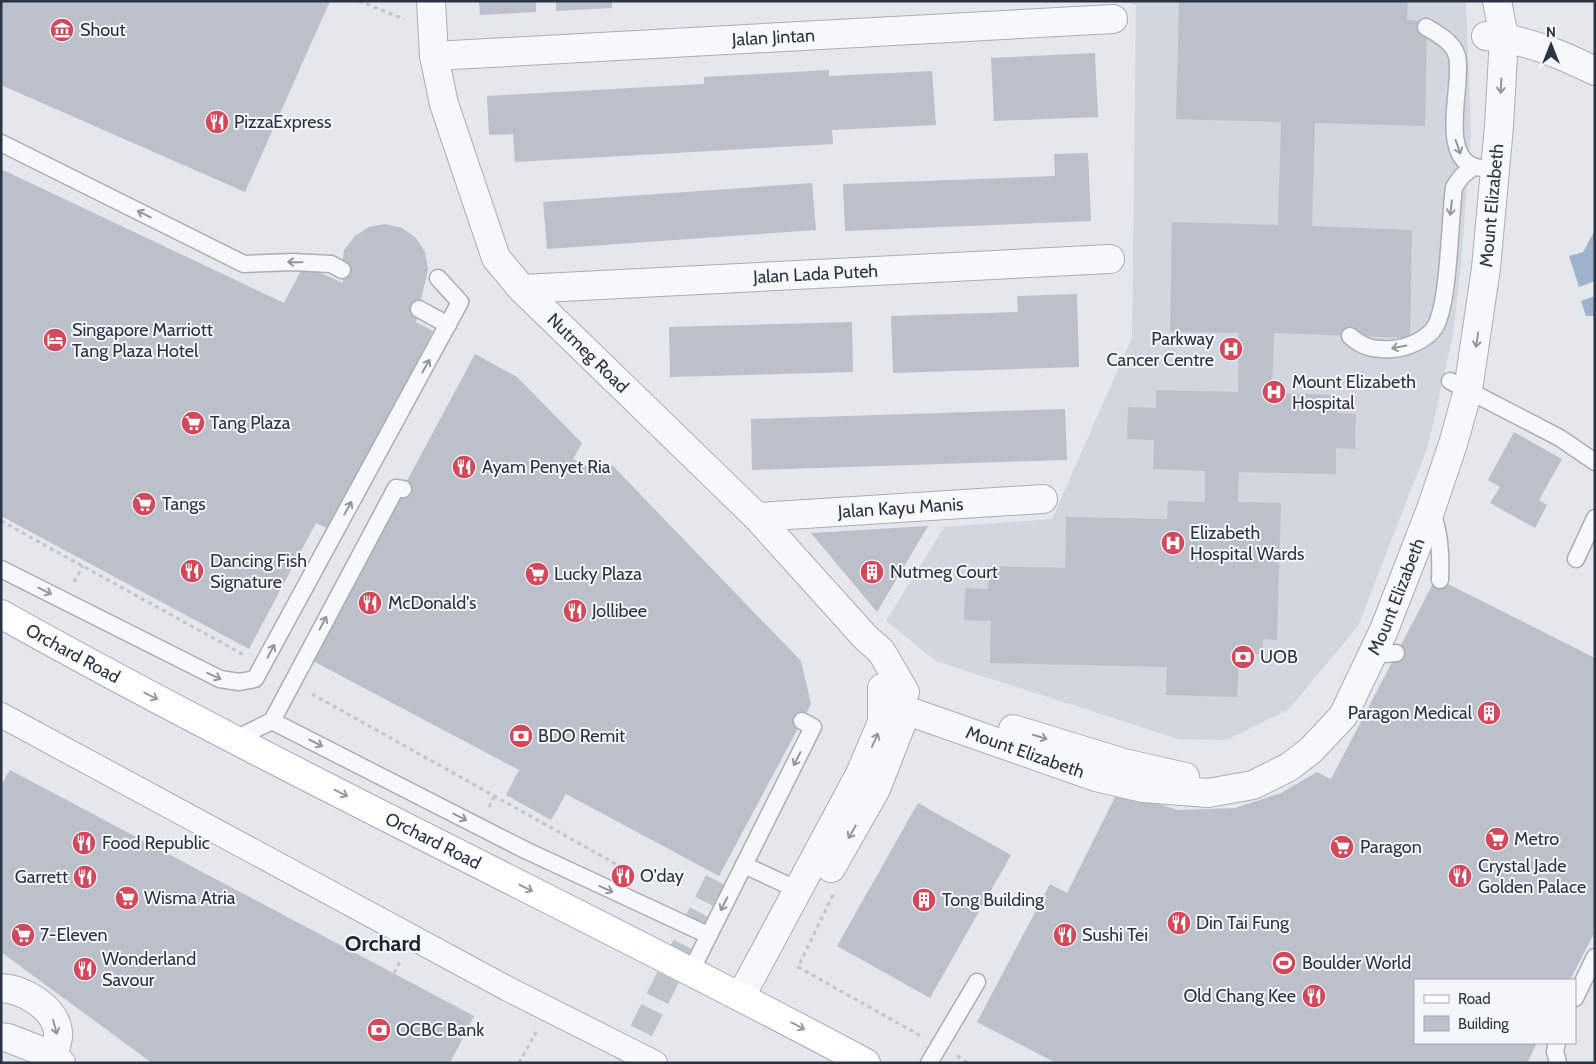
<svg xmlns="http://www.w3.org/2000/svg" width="1596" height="1064" viewBox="0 0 1596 1064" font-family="Cabin,sans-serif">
<rect width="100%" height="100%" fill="#e4e7ec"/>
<path fill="#d2d6de" d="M1123,1h343l5,131 -10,132 -8,71 -25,111 -70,180 -70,84 -62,30 -48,-1 -242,-78 -50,-40 58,-94 108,-8 80,-181 4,-333z"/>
<g fill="#9fb4cc">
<path d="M1595,230v51l-16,6 -10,-31 14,-4z"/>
<path d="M1595,296v20h-9l-5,-15z"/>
</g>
<g fill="#bbc0ca">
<path d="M1,1h329l-85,191 -244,-107z"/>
<path d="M479,1h57v11l-56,3z"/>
<path d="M556,1h56v7l-56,3z"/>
<path d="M1179,1h229l-1,19 20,1 -2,105 -110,-3 -3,103 100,4 -2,108 -136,-5 -2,60 66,2 -1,18 19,1 -1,35 -19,-1v26l-97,-2 -1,30 43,1 -4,137 -14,-1v15h-24l-2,43 -71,-2 1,-28 -177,-4 1,-42 -27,-1 1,-32 23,1 1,-23 76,2 1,-51 101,2 1,-18 37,1v-31l-52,-2 1,-29 -27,-1 1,-32 28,1v-18l82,2 1,-59 -69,-1 2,-110 106,3 3,-103 -105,-3z"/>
<path d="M1095,53l3,64 -104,4 -3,-63z"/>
<path d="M829,70v6l103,-5 4,54 -104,5 1,14 -318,18 -2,-28 -24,1 -2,-39 217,-12v-7z"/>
<path d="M1088,153l3,68 -246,10 -2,-47 212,-8 -1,-22z"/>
<path d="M1,169l283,134 20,-38 39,18 -1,-17 2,-16 11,-14 14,-9 16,-3 17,4 14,10 9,14 3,17 -12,53 17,9 -102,199 -15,-7 -67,126 -248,-133z"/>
<path d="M812,183l4,47 -269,19 -4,-47z"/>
<path d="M1077,294l2,73 -186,6 -2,-57 127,-4 -1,-16z"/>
<path d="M852,322l1,50 -183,5 -1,-50z"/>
<path d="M475,354l42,23 65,66 -9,16 34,17 5,-11 189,196 10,43 -92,172 -153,-82 -15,26 -45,-25 13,-25 -208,-110z"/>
<path d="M1065,409l2,51 -315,10 -1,-51z"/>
<path d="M1514,432l48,27 -23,41 8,5 -12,23 -45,-25 10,-16 -12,-7z"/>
<path d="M928,526l-51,86 -66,-79z"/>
<path d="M1437,576l3,4 155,78v274l-25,48h-155v63h122l-10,20h-471l-79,-41 73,-138 17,9 51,-102 60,19 57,-2 46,-15 36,-21 14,7z"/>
<path d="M10,770l464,246 -24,47h-298l-151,-111v-166z"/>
<path d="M918,803l93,52 -81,143 -93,-52z"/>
</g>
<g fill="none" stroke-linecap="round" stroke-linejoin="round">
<path stroke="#bfc3cb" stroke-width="24" stroke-dasharray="24 12" stroke-linecap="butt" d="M625,1063l94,-187"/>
<g stroke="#a9aeb7" stroke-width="19">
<g id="service">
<path d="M1426,27c12,7 27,15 31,29 7,28 -22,108 25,112"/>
<path d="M1,143l243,121 49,-2 38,2 11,6"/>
<path d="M419,309l29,16"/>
<path d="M1350,336c13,12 25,14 42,13 15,-1 35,-9 43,-22 14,-22 15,-110 19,-140l8,-11 11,-9"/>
<path d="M1450,381l110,57 35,24"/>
<path d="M1431,509c9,24 10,45 9,71"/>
<path d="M1576,559l19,-41"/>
<path d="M1,569l219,110 19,3 16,-3 205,-377 -22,-24"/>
<path d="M1372,655l24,-2"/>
<path d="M272,721l251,128 185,86"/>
<path d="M235,739l37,-18 124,-233 7,1"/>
<path d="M744,865l54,25"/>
<path d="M691,971l122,-244 -11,-6"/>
<path d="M1575,998l20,-41"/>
<path d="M1557,1043l-2,8 3,12"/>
<path d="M929,1063l48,-81"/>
</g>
</g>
<g stroke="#a9aeb7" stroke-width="26">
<path id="pedestrian" d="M1,715l507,274 147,74"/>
</g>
<g stroke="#a9aeb7" stroke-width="30">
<g id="minor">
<path id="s1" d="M431,1l3,55 10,48 52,154 26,31 235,228 109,121 15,13 24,41"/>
<path d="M1486,36c39,3 74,18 109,35"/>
<path id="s2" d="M434,56l679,-37"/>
<path id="s3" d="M522,289l588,-30"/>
<path id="s4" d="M757,517l286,-18"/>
<path id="s5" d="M882,704l23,6 191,67 47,11 65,5 45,-8 36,-18 22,-17 32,-34 41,-86 47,-121 22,-65 15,-54 18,-122 13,-142 5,-89 -7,-36"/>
<path d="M1013,729l111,34 61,14"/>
<path d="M831,868l45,-79 25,-64"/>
<path d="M1,988c22,1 54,19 57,44 1,8 -3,16 -6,23"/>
<path d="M741,996l119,-222 22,-52v-34"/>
<path d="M1,1037l7,1 44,17 9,8"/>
</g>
</g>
<g stroke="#a3abb8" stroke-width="30">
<g id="primary">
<path id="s6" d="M1,614c284,159 579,296 865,449"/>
</g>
</g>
<g stroke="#c2c5cb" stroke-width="3" stroke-dasharray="4 4" stroke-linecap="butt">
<path d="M359,1l45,18"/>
<path d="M1,521l243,134"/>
<path d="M74,582l9,-16"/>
<path d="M312,694l311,174"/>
<path d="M489,807l5,-10"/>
<path d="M833,895l-35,72 123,69"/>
<path d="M394,973l7,-13"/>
<path d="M957,1056l11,7"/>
<path d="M519,1063l17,-31"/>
</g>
<use href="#service" stroke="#f7f8fa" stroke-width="16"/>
<use href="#pedestrian" stroke="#f7f8fa" stroke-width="24"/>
<use href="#minor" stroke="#f7f8fa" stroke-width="28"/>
<use href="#primary" stroke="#fff" stroke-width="28"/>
</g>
<defs><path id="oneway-shaft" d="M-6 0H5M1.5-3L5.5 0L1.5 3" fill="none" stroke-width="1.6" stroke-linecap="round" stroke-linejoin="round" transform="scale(1.25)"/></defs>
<g stroke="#9196a0">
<use href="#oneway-shaft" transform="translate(1501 86) rotate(93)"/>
<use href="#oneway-shaft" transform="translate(1458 147) rotate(71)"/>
<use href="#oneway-shaft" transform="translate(1451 208) rotate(97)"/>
<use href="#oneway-shaft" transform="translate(144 214) rotate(-154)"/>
<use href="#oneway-shaft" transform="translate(295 262) rotate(-179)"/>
<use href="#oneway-shaft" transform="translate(1477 340) rotate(99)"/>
<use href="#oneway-shaft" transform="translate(1399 347) rotate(169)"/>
<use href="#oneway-shaft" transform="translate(426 366) rotate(-61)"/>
<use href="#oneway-shaft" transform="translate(348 508) rotate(-61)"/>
<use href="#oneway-shaft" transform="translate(45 591) rotate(27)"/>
<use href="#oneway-shaft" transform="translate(323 623) rotate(-62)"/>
<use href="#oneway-shaft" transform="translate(271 651) rotate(-62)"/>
<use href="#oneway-shaft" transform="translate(214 676) rotate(25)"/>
<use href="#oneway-shaft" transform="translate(1040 737) rotate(17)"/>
<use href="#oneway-shaft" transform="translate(875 740) rotate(-66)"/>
<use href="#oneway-shaft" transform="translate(316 743) rotate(27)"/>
<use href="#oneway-shaft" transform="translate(797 759) rotate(117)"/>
<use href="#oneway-shaft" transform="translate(460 817) rotate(27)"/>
<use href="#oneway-shaft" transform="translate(852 832) rotate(120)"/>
<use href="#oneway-shaft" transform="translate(606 889) rotate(25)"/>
<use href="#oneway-shaft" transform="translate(724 904) rotate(117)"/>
<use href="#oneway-shaft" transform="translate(55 1027) rotate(75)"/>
</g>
<g stroke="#959aa2">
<use href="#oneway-shaft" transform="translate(151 696) rotate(27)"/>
<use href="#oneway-shaft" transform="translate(341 793) rotate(27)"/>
<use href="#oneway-shaft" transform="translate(526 888) rotate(27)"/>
<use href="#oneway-shaft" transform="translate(798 1026) rotate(28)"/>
</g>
<defs>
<g id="museum-disc" transform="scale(1.25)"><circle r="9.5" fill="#d1495b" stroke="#f4f6f9"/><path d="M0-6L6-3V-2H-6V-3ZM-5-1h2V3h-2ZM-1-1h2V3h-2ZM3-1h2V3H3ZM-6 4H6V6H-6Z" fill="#fff"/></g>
<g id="restaurant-disc" transform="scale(1.25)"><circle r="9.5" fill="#d1495b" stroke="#f4f6f9"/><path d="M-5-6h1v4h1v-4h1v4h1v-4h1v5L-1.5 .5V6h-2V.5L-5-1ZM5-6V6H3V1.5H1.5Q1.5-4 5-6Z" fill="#fff"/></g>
<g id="hotel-disc" transform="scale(1.25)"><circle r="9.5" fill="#d1495b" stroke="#f4f6f9"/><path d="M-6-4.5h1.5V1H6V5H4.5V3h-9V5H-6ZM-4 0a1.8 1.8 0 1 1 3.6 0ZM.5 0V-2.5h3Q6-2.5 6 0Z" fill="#fff"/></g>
<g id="hospital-disc" transform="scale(1.25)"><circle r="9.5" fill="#d1495b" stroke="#f4f6f9"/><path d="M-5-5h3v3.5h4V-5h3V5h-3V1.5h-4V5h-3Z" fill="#fff"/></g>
<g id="supermarket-disc" transform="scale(1.25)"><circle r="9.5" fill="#d1495b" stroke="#f4f6f9"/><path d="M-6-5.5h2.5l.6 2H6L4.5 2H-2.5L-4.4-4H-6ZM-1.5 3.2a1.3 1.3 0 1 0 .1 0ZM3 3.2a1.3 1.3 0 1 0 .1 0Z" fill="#fff"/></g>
<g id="building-disc" transform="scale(1.25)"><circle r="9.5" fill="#d1495b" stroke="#f4f6f9"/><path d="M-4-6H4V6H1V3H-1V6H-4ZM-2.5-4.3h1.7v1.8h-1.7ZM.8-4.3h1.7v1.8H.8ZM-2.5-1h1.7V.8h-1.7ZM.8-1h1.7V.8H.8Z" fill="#fff"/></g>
<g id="bank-disc" transform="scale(1.25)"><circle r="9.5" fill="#d1495b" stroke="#f4f6f9"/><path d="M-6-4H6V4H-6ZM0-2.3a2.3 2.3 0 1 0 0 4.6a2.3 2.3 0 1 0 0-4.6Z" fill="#fff"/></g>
<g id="stadium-disc" transform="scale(1.25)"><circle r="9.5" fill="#d1495b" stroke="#f4f6f9"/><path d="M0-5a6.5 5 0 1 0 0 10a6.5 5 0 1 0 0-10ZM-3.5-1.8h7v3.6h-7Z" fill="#fff"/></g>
</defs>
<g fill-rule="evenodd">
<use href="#museum-disc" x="62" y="30"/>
<use href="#restaurant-disc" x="217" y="122"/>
<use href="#hotel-disc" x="55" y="340"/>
<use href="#hospital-disc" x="1231" y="349"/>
<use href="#hospital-disc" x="1274" y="392"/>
<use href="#supermarket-disc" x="193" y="423"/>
<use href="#restaurant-disc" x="464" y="467"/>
<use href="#supermarket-disc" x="144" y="504"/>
<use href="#hospital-disc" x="1173" y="543"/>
<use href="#restaurant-disc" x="192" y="571"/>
<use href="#building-disc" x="872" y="572"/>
<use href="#supermarket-disc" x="537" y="574"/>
<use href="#restaurant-disc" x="370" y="603"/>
<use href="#restaurant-disc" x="575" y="611"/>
<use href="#bank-disc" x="1243" y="657"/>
<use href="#building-disc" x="1489" y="713"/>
<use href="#bank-disc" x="521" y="736"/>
<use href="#supermarket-disc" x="1497" y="839"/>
<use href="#restaurant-disc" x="84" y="843"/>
<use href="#supermarket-disc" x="1342" y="847"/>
<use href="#restaurant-disc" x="623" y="876"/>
<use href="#restaurant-disc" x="1460" y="876"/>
<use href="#restaurant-disc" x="85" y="877"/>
<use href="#supermarket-disc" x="127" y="898"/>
<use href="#building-disc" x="924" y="900"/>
<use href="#restaurant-disc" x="1179" y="923"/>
<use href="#supermarket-disc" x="23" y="935"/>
<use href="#restaurant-disc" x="1065" y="935"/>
<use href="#stadium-disc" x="1284" y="963"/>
<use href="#restaurant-disc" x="85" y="969"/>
<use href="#restaurant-disc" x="1314" y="996"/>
<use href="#bank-disc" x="379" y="1030"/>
</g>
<g text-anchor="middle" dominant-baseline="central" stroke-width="4" stroke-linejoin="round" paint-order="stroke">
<g font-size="18" fill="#2b3445" stroke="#f4f6f9" text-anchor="start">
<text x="80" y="30">Shout</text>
<text x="234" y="122">PizzaExpress</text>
<text x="72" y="330">Singapore Marriott<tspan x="72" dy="21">Tang Plaza Hotel</tspan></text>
<text x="1214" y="339" text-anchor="end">Parkway<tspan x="1214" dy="21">Cancer Centre</tspan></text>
<text x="1292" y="382">Mount Elizabeth<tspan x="1292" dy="21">Hospital</tspan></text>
<text x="210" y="423">Tang Plaza</text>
<text x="482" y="467">Ayam Penyet Ria</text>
<text x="162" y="504">Tangs</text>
<text x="1190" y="533">Elizabeth<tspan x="1190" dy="21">Hospital Wards</tspan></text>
<text x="210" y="561">Dancing Fish<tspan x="210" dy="21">Signature</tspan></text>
<text x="890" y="572">Nutmeg Court</text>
<text x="554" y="574">Lucky Plaza</text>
<text x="388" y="603">McDonald's</text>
<text x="592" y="611">Jollibee</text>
<text x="1260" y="657">UOB</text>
<text x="1472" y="713" text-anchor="end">Paragon Medical</text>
<text x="538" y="736">BDO Remit</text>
<text x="1514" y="839">Metro</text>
<text x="102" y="843">Food Republic</text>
<text x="1360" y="847">Paragon</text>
<text x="1478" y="866">Crystal Jade<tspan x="1478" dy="21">Golden Palace</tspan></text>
<text x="640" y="876">O'day</text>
<text x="68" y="877" text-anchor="end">Garrett</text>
<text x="144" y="898">Wisma Atria</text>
<text x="942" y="900">Tong Building</text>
<text x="1196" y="923">Din Tai Fung</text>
<text x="40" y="935">7-Eleven</text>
<text x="1082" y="935">Sushi Tei</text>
<text x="102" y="959">Wonderland<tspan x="102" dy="21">Savour</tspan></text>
<text x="1302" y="963">Boulder World</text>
<text x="1296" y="996" text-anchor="end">Old Chang Kee</text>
<text x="396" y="1030">OCBC Bank</text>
</g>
<g font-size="18" fill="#2b3445" stroke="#f4f6f9">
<text stroke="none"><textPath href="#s2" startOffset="340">Jalan Jintan</textPath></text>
<text stroke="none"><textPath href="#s5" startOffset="1036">Mount Elizabeth</textPath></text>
<text stroke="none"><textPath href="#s3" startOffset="294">Jalan Lada Puteh</textPath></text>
<text stroke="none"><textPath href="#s1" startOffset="399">Nutmeg Road</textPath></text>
<text stroke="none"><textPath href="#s4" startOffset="144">Jalan Kayu Manis</textPath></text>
<text stroke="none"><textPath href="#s5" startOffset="631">Mount Elizabeth</textPath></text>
<text stroke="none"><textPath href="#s6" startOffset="82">Orchard Road</textPath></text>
<text stroke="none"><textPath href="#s5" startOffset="151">Mount Elizabeth</textPath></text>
<text stroke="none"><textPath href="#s6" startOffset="488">Orchard Road</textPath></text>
</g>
<g font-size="22" font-weight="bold" fill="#1d2536" stroke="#f4f6f9">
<text x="383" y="943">Orchard</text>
</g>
</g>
<rect width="1596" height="1064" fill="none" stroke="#2b3445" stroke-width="5"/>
<rect x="1414" y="979" width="162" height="65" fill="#f4f6f9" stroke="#a4a8b1"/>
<rect x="1424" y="995" width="25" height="8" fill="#ffffff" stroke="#a4a8b1"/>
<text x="1458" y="1004" font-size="15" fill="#2b3445">Road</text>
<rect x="1424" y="1016" width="25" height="15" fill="#bbc0ca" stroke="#a4a8b1"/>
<text x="1458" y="1029" font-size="15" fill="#2b3445">Building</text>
<g transform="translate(1551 45)" stroke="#f4f6f9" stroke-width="4" paint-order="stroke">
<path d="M0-4L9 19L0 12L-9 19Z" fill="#2b3445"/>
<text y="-8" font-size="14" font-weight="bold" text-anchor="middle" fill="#2b3445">N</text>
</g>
</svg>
